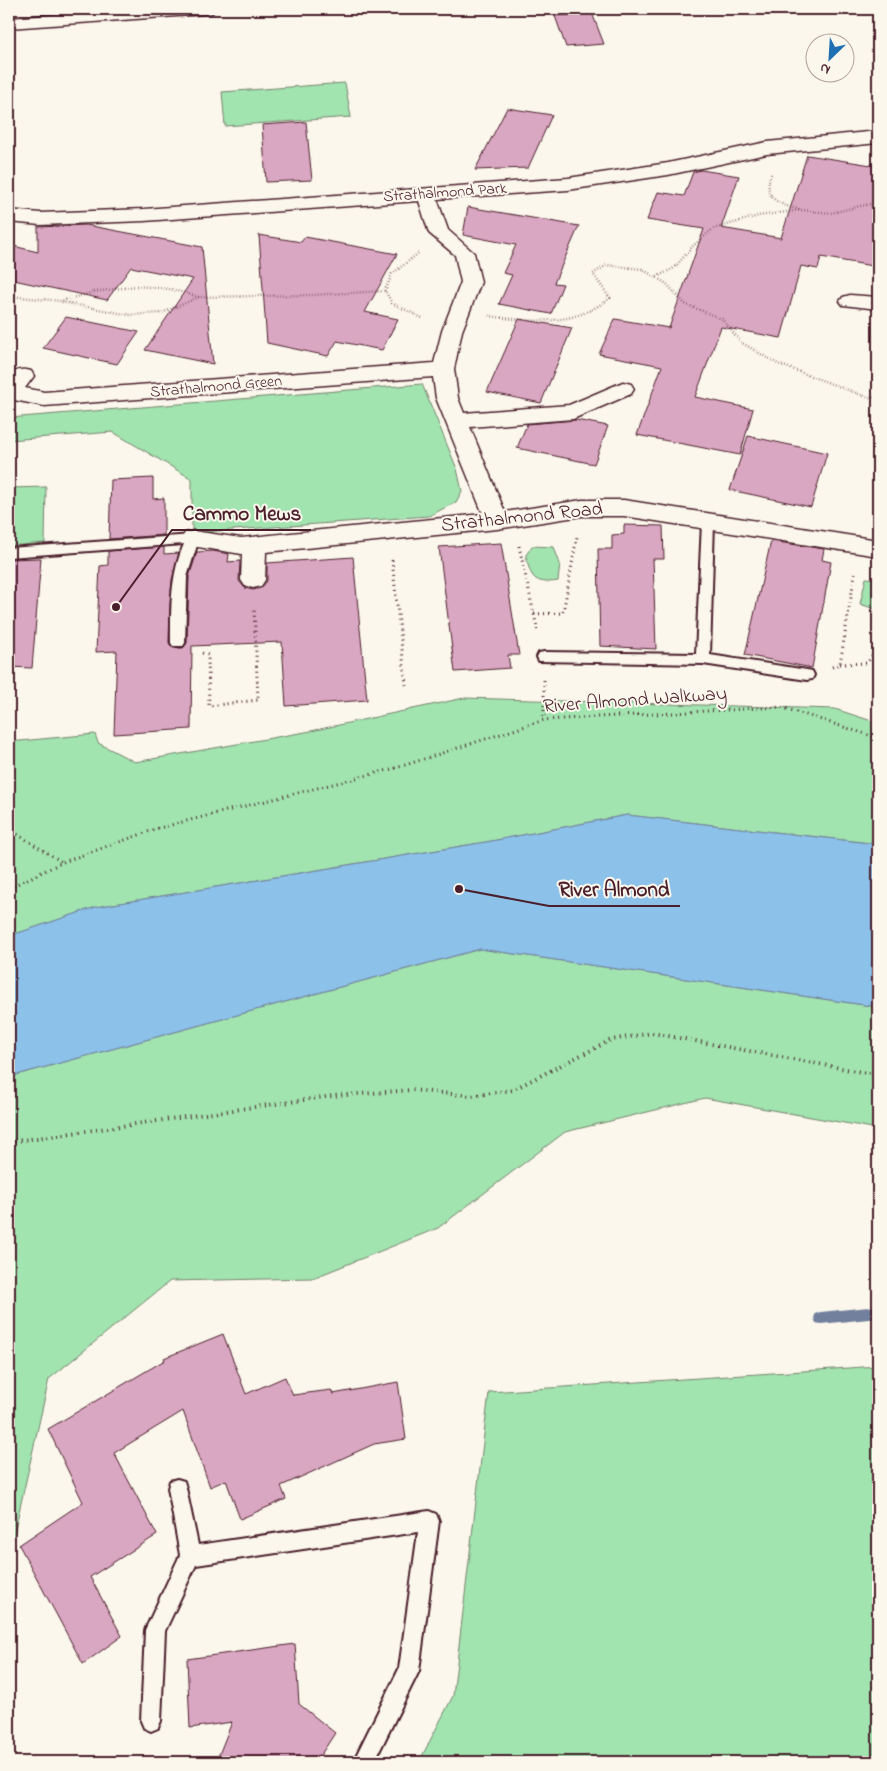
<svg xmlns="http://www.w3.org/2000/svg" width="887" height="1771" viewBox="0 0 887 1771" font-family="'Indie Flower',sans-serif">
<rect width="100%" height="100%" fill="#fbf7ec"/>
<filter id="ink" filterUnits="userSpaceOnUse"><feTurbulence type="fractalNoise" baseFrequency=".02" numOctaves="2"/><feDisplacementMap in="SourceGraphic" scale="10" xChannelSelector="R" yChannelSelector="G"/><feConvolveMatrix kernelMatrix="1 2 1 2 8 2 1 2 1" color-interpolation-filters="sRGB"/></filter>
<g filter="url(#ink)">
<g fill="#a1e4af" stroke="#76826d">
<path d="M345,83l6,34 -126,9 -3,-34z"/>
<path d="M422,384l35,85 5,22 -6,11 -27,14 -237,17v-54l-79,-47 -104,8v-22z"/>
<path d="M46,487l-1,56 -36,3v-58z"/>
<path d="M532,546l22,1 6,17 -2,17c-24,4 -28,-4 -32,-26z"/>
<path d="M866,578l12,1v31l-18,-6z"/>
<path d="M464,698l371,11 43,14v121l-251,-29 -141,27 -390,65 -87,29v-194l86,-8 3,9 37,19 176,-31z"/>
<path d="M480,949l398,58v122l-173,-31 -140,34 -127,96 -125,50 -143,3 -121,98 -40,177v-479z"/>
<path d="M878,1366v396h-459l34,-66 36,-304z"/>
</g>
<path fill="#8cc1e9" stroke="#72809d" d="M627,815l251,29v163l-398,-58 -471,128v-141l87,-29 390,-65z"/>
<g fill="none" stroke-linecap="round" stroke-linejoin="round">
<path fill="#72809d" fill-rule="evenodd" d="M878,1306v12l-57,6 -5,-1 -2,-5 2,-5 5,-1z"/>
</g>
<g fill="#daa7c3" stroke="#4a1f2b">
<path d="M592,13l12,31 -38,3 -11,-31z"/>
<path d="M507,108l45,7 -24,53 -53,2z"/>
<path d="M306,122l6,58 -46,2 -4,-57z"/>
<path d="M807,155l71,11v101l-57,-10 -3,12 -17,-3 -20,72 -60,-11 -26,70 58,12 -13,46 -103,-20 25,-69 -63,-12 16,-35 54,9 35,-99 -57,-9 11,-28 26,4 9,-24 8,-2 38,6 -18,52 60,10z"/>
<path d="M468,207l111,19 -25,57 9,1 -12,30 -52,-10 13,-29 -9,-2 13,-28 -53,-10z"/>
<path d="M86,225l116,22 11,117 -68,-14 48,-71 -62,-12 -24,33 -98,-21v-34l29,7v-25z"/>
<path d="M259,235l42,7 4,-5 92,17 -32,58 33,7 -16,31 -45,-9 -9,15 -61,-13z"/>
<path d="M66,317l73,15 -22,32 -74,-16z"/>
<path d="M519,319l53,9 -31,75 -54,-11z"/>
<path d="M576,420l32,6 -14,38 -77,-16 10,-24z"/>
<path d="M748,436l79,17 -16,54 -81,-17z"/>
<path d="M153,478v21l11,-1v37l-55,4 2,-59z"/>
<path d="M624,525l39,1 1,33h-11l3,90 -56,-3 -2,-97h14v-14l12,-1z"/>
<path d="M771,541l53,8 -2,11 9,2 -19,106 -67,-13z"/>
<path d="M501,543l18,112h-11l2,13 -55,4 -16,-125z"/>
<path d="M164,547v7l15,-1 -7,27 -2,25 -1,38 4,5h10l4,-5 2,-66 8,-25 16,-1 16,3 -1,8 12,-1 -1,20 6,7 8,2 8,-2 6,-7v-18l86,-6 14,143 -81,6 -4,-64 -90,4 -1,83 -77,5 3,-83 -21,1 4,-86 8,-1v-14z"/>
<path d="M41,558l-9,110 -23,-1v-108z"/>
<path d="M223,1334l23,60 39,-17 8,18 38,-5 2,4 65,-12 8,57 -32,5 -93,42 5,13 -46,20 -14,-39 -16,7 -27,-76 -69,42 43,82 -67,42 32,59 -39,28 -64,-119 64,-43 -35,-73 117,-69 -1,-2z"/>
<path d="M295,1644l4,60 36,29 -19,29h-100l16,-40 -42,6 -3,-69z"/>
</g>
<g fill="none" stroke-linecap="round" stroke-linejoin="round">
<g stroke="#4a1f2b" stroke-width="4">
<g id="service">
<path d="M708,518l6,4 -4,133 97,15 5,1 2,4 -2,4 -5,1 -104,-16 -164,-3 -2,-4 2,-4 5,-1 152,2 6,-132z"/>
<path d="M193,535l5,1 1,3 -12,38 -2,66 -2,3h-10l-2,-3c0,-34 -1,-67 13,-99l-175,13v-9z"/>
<path d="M177,1479l7,2 2,7 12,57 231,-34 7,3 3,7 -20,150 -45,91h-21l46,-93 19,-137 -222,33 -31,66 -4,90 -3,7 -7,3 -7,-3 -3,-7 4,-91 35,-75 -12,-67 2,-7z"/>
</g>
</g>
<g stroke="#4a1f2b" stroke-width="3">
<g id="minor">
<path d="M137,9h78l-3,4 -6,1 -197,14v-10z"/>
<path d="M878,131v12l-111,11 -99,21 -100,15 -131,9 11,31 26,23 7,29 -19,49 -8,38 4,29 6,15 105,-8 54,-23 8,2 3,5 -3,5 -58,25 -103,8 35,85 77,-12h42l254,40v16l-254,-40h-42l-85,13 -231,23 -1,28 -4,6 -8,2 -8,-2 -4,-6 1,-26 -57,-9 -4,-6 4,-6 8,-2 48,7 242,-24 -47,-116 -3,-21 -389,29 -35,-7c0,-17 -1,-34 22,-28l3,5 -9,12 19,4 390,-29 8,-32 19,-49 -6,-27 -26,-22 -10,-32 -275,20 -104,4 -31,-3v-12l31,3 104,-4 424,-31 100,-15 99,-21z"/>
<path d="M850,295l28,2v12l-35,-4 -3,-4 3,-4z"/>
</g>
</g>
<g stroke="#4a1f2b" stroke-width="2.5" stroke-dasharray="0.5 2.5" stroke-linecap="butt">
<path d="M771,174c-9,25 8,30 29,36"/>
<path d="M657,277l17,-9 20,-23 19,-16 45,-13 43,-6 30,3 47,-11"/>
<path d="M385,291l7,-17 28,-22"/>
<path d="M9,296l52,5 33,-9 42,-6 34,3 29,8 112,-2 74,-4 7,12 32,16"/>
<path d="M62,302l67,13 33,-2 37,-16"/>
<path d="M489,316c45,6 83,11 121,-18l-17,-24 14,-9 35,4 25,15 18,20 37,15 20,24 36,21 89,33 11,1"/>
</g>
<g stroke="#4a1f2b" stroke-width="3" stroke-dasharray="1 4" stroke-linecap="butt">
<path d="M519,546l19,86"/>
<path d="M392,560l14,125"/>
<path d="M534,614l29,-1 14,-76"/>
<path d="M202,653l6,2 1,51 49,-6 -4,-92"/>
<path d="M840,664l27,-1 11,-15"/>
<path d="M832,667l8,-3 15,-91"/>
<path d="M544,680v40"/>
<path d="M9,829l53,33"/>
<path d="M9,888l54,-26 96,-34 237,-60 148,-48 237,-13 97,31"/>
</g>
<path stroke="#4a1f2b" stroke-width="4" stroke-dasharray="1 4.5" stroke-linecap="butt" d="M9,1142l323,-46 80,-6 59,6 41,-6 99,-50 41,-7 226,42"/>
<use href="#service" fill="#fbf7ec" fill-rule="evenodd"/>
<use href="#minor" fill="#fbf7ec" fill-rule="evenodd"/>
</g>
</g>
<g text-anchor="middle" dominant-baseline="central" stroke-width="4" stroke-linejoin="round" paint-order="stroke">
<g font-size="16" fill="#4a1f2b" stroke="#fbf7ec">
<text transform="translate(445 193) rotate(-4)">Strathalmond Park</text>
<text transform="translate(216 387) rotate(-5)">Strathalmond Green</text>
</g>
<g font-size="20" fill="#4a1f2b" stroke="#fbf7ec">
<text transform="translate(522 518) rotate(-6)">Strathalmond Road</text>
<text transform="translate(635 701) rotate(-4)">River Almond Walkway</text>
</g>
</g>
<path fill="none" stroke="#4a1f2b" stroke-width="2" d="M116 607L172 530H311M459 889L549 906H680"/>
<g fill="#4a1f2b" stroke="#fbf7ec" stroke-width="2">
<circle cx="116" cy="607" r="5"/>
<circle cx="459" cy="889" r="5"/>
</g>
<g font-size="21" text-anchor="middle" font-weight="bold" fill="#4a1f2b" stroke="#fbf7ec" stroke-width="4" stroke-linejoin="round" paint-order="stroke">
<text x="242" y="520">Cammo Mews</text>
<text x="614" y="896">River Almond</text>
</g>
<rect width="887" height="1771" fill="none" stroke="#fbf7ec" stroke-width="30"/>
<rect x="15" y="15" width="857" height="1741" fill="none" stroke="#4a1f2b" stroke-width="2" filter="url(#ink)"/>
<g transform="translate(830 58) rotate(205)"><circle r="24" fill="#fbf7ec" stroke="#b4a19f"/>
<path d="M0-4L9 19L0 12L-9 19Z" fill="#1f6fb2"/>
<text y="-8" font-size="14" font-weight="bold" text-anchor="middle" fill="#4a1f2b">N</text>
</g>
</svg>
